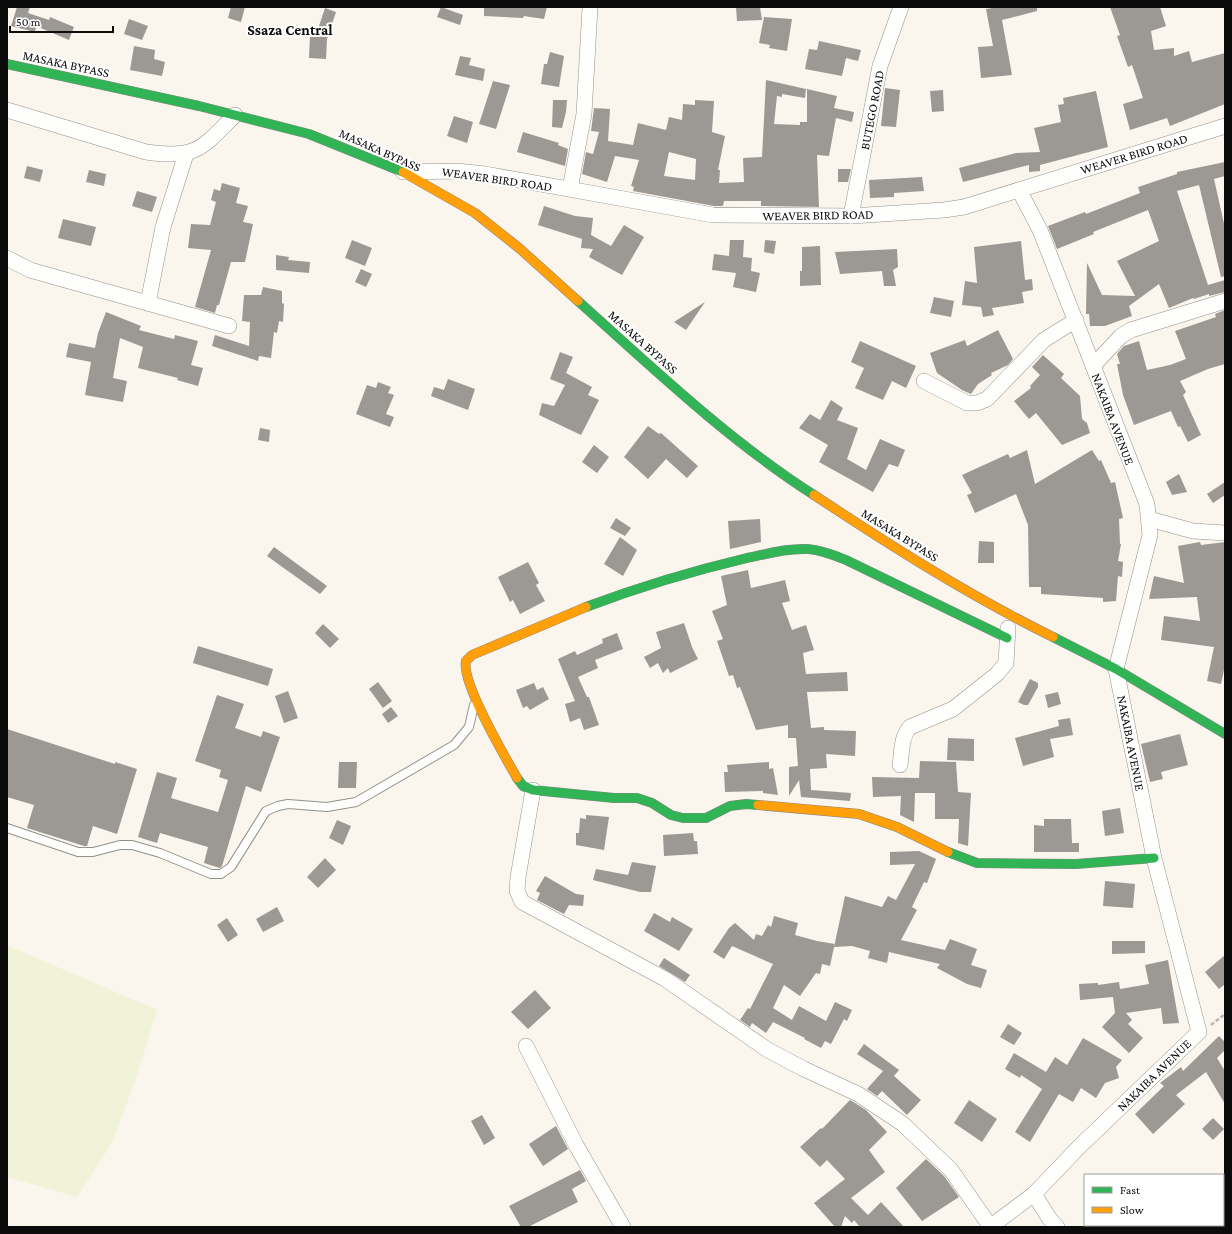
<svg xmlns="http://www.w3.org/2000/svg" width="1232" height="1234" viewBox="0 0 1232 1234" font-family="'Crimson Pro',serif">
<rect width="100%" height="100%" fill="#faf6ed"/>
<path fill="#f0f3d7" d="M7,945l150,65 -19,62 -25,69 -36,56 -70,-20z"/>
<g fill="#9c9894" fill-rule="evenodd">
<path d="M17,7h13l-2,6 21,7 1,-3 24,10 -5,13 -33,-14 -1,6 -24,-6z"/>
<path d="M231,7h14l-4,15 -13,-4z"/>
<path d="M441,7l22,8 -3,10 -23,-8z"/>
<path d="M484,7h63l-3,12 -20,-3 -1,2 -39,-2z"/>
<path d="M736,7h24l2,13 -25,1z"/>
<path d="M999,7h38v4l-35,9 10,55 -31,3 -3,-31 15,-1 -7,-37z"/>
<path d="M1110,7h50l6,19 -15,5 3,19 20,-2v8l15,-5 3,11 33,-9v51l-55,22 -3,-8 -37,12 -7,-26 20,-6 -11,-33 -4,2 -11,-31 3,-1z"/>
<path d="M325,8l11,4 -9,27 -1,20 -17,-1 1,-23h6z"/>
<path d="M764,17l28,2 -5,32 -18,-3 1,-3 -11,-2z"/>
<path d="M129,19l19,7 -6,14 -18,-6z"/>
<path d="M819,41l42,9 -3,11 -12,-3 -4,18 -37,-7 4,-20 8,1z"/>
<path d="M134,46l21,4 -1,9 11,3 -3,14 -32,-6z"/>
<path d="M550,52l14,4 -5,31 -18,-3 3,-20h3z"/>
<path d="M460,56l11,2 -2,7 16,4 -2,12 -28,-6z"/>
<path d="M766,80l40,9 -1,9 -23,-4v3l-5,-1 -3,28 26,1v-3h7v-33l30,7 -3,12 20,4 -2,10 -16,-4 -7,38 -12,-1 2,52 -58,-1v-5h-37l-1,5h-9l-81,-15 1,-4 -3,-1 8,-26 -24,-4 -8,26 -25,-8 4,-22 7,2 6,-22 -8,-1 3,-23 16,1 -2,32 25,4 5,-22 28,7 3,-13 13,3 1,-16 12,1v-5l19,1 -2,31 13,4 -7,34h2l-1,13 25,-1 -1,-24 19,-1zM669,152l27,7 -1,21 -31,-4z"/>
<path d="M493,81l17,4 -14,44 -17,-5z"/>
<path d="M885,88l15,2 -4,37 -15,-1z"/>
<path d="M943,90l1,21 -12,1 -2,-21z"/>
<path d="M1096,91l12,56 -68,18v6l-11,1v-7l-66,17 -4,-14 57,-15 24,-1 -6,-24 27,-6 -3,-17 6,-1 -1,-6z"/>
<path d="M553,100h14l-1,12 -4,16 -10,-1z"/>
<path d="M454,116l19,6 -6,21 -20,-7z"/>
<path d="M523,132l36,11 -1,2 10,4 -3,17 -48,-14z"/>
<path d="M1225,162v14l-11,3 11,49v48l-4,1 -22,-92 -22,6 31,94 17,-5v12l-16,4v-2l-15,5 -1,-1 -24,10 -10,-24 -30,22 3,10 -27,10h-15l-1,-12h-3l1,-51 15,32 33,1 -18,-35 42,-20 -11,-31 -55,22 1,2 -37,15 -9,-23 37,-14 1,2 54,-21 -2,-6 39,-13v-2z"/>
<path d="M27,166l16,4 -3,12 -16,-4z"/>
<path d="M838,169h13l-3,13h-10z"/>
<path d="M89,170l17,4 -2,12 -18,-4z"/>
<path d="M922,177l2,14 -30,2v4l-24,1 -1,-18z"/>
<path d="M222,183l18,5 -4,15 12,3 -5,16 10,2 -8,38h-14l-12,43h-2l-2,8 -20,-6 16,-57 -23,-2 3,-24 19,1 6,-23 -5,-2 3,-11 6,2z"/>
<path d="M137,191l20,6 -5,15 -20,-6z"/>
<path d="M544,206l31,10 18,2 -2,17 20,11 13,-21 20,12 -22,38 -33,-18 4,-8 -12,-1 1,-9 -44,-14z"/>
<path d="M63,219l33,8 -5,19 -33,-8z"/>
<path d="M352,240l20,8 -7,18 -20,-8z"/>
<path d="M730,240h14l-1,17 9,1 -1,13 9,2 -4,19 -23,-5 3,-14 -24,-3 2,-16 15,2z"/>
<path d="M765,240l11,1 -2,13 -10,-2z"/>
<path d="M1021,241l4,39 7,-1 1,11 -11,2 2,11 -32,5 2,7 -11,2 -2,-10 -19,-2 3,-24 12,2 -3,-36z"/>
<path d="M820,246l1,39 -21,1v-15h2v-24z"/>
<path d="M897,249l1,18 -5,3 3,16h-12l-2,-15 -42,3 -5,-22z"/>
<path d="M276,255l13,2 -1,3 22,2 -1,11 -33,-3z"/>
<path d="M361,269l11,5 -6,13 -11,-5z"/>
<path d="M263,287l19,4v12l2,1 -1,18 -4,-1 -2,12 -3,-1 -3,26 -12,-2 -1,5 -46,-15 3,-11 34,11 1,-24 -8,-1 2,-26h17z"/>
<path d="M934,297l20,4 -3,16 -21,-4z"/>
<path d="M705,302l-19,28 -12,-8z"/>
<path d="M1225,310v54l-17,5 -28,12 6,11 -3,3 18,40 -13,7 -8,-16 -2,1 -7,-16 -37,14 -11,-30 -6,-31h3l-3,-10 7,-8 15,-5 8,29 23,-5 16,-6 -11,-28 41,-14 -1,-3z"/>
<path d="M106,312l35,14 -2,4 35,9 1,-4 23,6 -7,24 12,3 -5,18 -21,-6 1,-2 -40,-10 5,-21 -23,-9 -7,40 14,3 -4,21 -38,-7 6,-33 -25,-5 3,-14 26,5 3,-15z"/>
<path d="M998,330l15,29 -5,6 -17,8 1,2 -14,9 -7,10 -9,-4 -25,-17 -7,-20 35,-13 2,6z"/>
<path d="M860,341l56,25 -10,22 -14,-7 -9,19 -28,-12 9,-20 -13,-6z"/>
<path d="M560,352l13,5 -7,16 26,14 -4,8 11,5 -18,35 -42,-20 3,-12 12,3 11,-21 -15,-6z"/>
<path d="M1043,355l21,19 -3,4 19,18 2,23 5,4 3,10 -28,12 -26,-32 -7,6 -15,-18 17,-13 -1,-2 10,-11 -8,-8z"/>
<path d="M448,379l27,10 -7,21 -37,-14 3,-9 10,3z"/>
<path d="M378,382l13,5 -3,6 6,2 -8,19 8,3 -4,10 -34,-13 11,-29 9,3z"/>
<path d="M831,400l12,8 -6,12 21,8 -11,31 19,11 14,-31 25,11 -7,17 -9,-3 -16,28 -54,-30 9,-17 -29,-17 11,-14 10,6z"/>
<path d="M648,426l11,8 2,-1 37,33 -11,12 -21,-19 -18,20 -24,-22z"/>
<path d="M260,428l10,2 -1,12 -11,-2z"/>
<path d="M594,445l15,12 -12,16 -15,-11z"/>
<path d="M1027,450l8,34 57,-34 7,11 2,-1 10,23 4,-1 8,36 -4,1 1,25h1l-3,17 5,1 -1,15 -4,-1 -2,25 -13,1v-4l-62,-4v-7h-12l-1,-62 -12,-31 -41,19 -8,-18 5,-2 -10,-18 46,-21 2,4z"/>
<path d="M1179,474l8,18 -15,3 -6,-13z"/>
<path d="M1225,482v13l-12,8 -6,-9z"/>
<path d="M616,518l15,10 -6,8 -15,-8z"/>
<path d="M760,519l1,23 -31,7 -2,-28z"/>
<path d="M620,537l17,13 -14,26 -19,-12z"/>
<path d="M979,541l15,1v21h-16z"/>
<path d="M1200,542l1,3 24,-3v123l-4,19 -14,-3 7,-34 -53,-7 3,-24 36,5 -3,-24 -48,2 5,-23 30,7 -6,-37z"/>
<path d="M274,547l53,39 -7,8 -53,-38z"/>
<path d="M528,562l11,21 -3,2 9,16 -25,13 -7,-14 -3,2 -12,-25z"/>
<path d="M748,570l3,18 34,-8 5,21 -8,2 10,27 14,-5 8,25 -11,3 3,21 41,-2 1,19 -41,1 4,36 13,-1v3l32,1 -1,25 -29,-2 1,14 -17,1 1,21 40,3 -1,8 -49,-4 -2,-17 -10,16v-29l9,-1 -2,-28h-8v-13l-32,5 -16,-43 -3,1 -4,-13 -4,1 -12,-35 6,-2 -11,-28 15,-6 -6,-29z"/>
<path d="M684,623l8,24 6,12 -28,14 -2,-5 -5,5 -5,-10 -8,5 -6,-11 17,-9 -5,-16z"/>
<path d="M323,624l16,15 -9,9 -15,-15z"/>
<path d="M617,633l6,16 -28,11 3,8 -20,9 9,20h2l10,28 -15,5 -4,-12 -10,4 -5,-18 10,-3 -17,-42 17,-8 2,4 26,-12 -1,-4z"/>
<path d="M198,646l75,23 -5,17 -75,-23z"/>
<path d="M1030,679l8,4v4l-10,18h-4l-6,-3z"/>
<path d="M378,682l14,19 -9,7 -14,-19z"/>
<path d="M534,683l3,7 6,-3 6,12 -19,11 -3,-4 -4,2 -7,-18z"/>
<path d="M288,691l10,27 -14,5 -9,-27z"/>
<path d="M1058,692l3,12 -13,4 -3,-13z"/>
<path d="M217,695l27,9 -9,24 26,9 2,-6 17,6 -19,55 -15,-6 -24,80 -2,2 -16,-5 4,-16 -48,-14 -3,10 -19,-6 19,-65 20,6 -6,20 47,14 10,-32 -9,-3 2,-7 -26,-9z"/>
<path d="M391,707l7,9 -10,7 -6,-9z"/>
<path d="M1070,718l3,17 -23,4 4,18 -31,9 -8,-28 44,-12 -1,-6z"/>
<path d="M7,729l108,35v-2l22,7 -20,65 -24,-8 -6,20h-3l-57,-18 7,-23 -27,-8z"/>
<path d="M1180,734l8,31 -27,7 2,7 -13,3 -9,-38z"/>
<path d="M948,738l26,1v22l-27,-1z"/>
<path d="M920,761l36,1 2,30 13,1 -3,53 -10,-3 1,-24h-24v-26h-20l-1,29 -14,-7 1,-19 -28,1 -1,-20 47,1z"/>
<path d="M339,762h18l-1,26h-18z"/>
<path d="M769,762v7l4,-1 5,27 -15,-2v-2l-38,1 -1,-20h4l-1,-7z"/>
<path d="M1120,808l4,25 -19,3 -3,-25z"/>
<path d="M586,815l23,2 -5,33 -28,-5v-12h3l1,-15 6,1z"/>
<path d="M1044,819h27l1,24h7v9h-45v-27l10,1z"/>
<path d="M337,820l14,6 -8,19 -14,-7z"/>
<path d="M693,833l1,8h3l1,13 -34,2 -1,-21z"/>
<path d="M919,851l17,8 -9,24 -3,-1 -12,25 5,3 -16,30 44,10 5,-11 27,10 -6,16 16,5 -6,18 -14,-4 -30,-16 3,-4 -51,-12 -2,11 -19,-5 2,-7 -18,-5 -18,1 -4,19 -8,-2 -2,10 -4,-1 -16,23 -16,-11 -11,23 19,12 7,-14 27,15 9,-19 17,8 -5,11 -3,-2 -13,25 -6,-3 -4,7 -17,-9 1,-1 -32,-16 -7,11 -14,-10 -2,4 -10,-7 8,-12 2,1 23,-45 -41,-18 -8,13 -11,-7 16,-24 6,-5 19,17 2,-6 6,2 6,-11 3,2 3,-11 24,7 -3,12 22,6 18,3 -1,3 11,-51 37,11 6,-11 8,4 19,-36 -25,1v-13z"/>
<path d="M325,858l11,12 -18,18 -11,-11z"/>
<path d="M632,862l24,4 -5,26h-11l-47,-12 3,-11 32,6z"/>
<path d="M545,876l31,18 8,1 -1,11 -14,-1 -5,9 -27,-14 3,-7 -4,-2z"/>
<path d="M1105,881l30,3 -2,24 -30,-2z"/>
<path d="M277,907l7,14 -21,11 -7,-13z"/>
<path d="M654,913l16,9 2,-5 21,12 -14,22 -35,-20z"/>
<path d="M227,918l11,17 -10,7 -11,-17z"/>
<path d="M1112,941h33v12l-33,1z"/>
<path d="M1225,955v29l-6,5 -14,-17z"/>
<path d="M664,958l26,17 -5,7 -26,-16z"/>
<path d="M1168,960l11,63 -16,1 -2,-16 -35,5 6,7 -4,4 15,14 -14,15 -27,-26 13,-14 -2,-16 -33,3 -1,-16 19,-1v2l21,-3 1,7 29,-5 -4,-19z"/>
<path d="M535,990l16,18 -23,21 -17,-17z"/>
<path d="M1008,1024l14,9 -8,12 -14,-8z"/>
<path d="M1219,1036l6,6v8l-8,8 8,13v33l-19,-32 -30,23 9,9 -32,30 -18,-20 29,-28 -4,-3 21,-16 2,4z"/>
<path d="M1083,1038l39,22 -6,7 3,11 -14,5 -9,15 -15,-10 -8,14 -14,-8 -29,48 -15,-10 27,-43 -21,-14 -1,3 -15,-9 9,-16 32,19 9,-15 12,8z"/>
<path d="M864,1044l35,26 -5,6 27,24 -14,15 -25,-24 -5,5 -10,-7 16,-18 -26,-17z"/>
<path d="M850,1100l16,10 21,22 -18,18 16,22 -34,26 17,17 13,-13 23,25h-44l-6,-7 -2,3 -7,-7 -4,11h-6l-21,-24 31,-24 -18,-19 -7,7 -20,-20 21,-19 1,1z"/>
<path d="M969,1100l28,19 -15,23 -28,-19z"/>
<path d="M482,1115l13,23 -11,7 -13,-24z"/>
<path d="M1213,1118l11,11 -11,11 -11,-11z"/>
<path d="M556,1126l12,23 -25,17 -14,-22z"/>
<path d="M926,1159l18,17 15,21 -37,24 -26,-33z"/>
<path d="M580,1170l6,11 -14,8 6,13 -50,25h-7l-12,-21z"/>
</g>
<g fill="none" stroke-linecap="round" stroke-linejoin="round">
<g stroke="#93918d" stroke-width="10">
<path id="lane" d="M7,828l71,24h15l27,-7h12l28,8 51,21h10l10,-7 35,-56 12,-5 10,-2 39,3 29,-5 98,-57 15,-18 5,-22"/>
</g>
<g stroke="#93918d" stroke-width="16">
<g id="street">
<path d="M7,110l139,42c51,7 55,-3 89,-37"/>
<path d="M403,172l54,-1 28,3 228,41 138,1 93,-6 20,-3 261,-81"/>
<path d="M570,189l14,-75 6,-107"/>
<path d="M851,216l29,-150 21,-59"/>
<path d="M7,258l23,12 199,56"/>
<path d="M148,303l15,-76 23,-73"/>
<path d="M1093,366l28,-30 10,-6 94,-29"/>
<path d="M924,381l43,22h10l10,-4 57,-59 32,-20"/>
<path d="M1149,519l44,12 32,2"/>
<path d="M900,765c2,-13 1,-28 10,-38l43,-18 44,-35 9,-11 2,-35"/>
<path d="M533,790l-15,87 -1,14 5,11 143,77 103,71 36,19 54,25 45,30 48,46 39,56"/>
<path d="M526,1046l50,99 47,82"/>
<path d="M1034,1194l15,24 8,9"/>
<path d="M990,1227l44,-33 45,-47 120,-115 -45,-174 -38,-189 34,-134 -3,-31 -107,-274 -21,-40"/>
</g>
</g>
<g stroke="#898783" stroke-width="10">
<g id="fast">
<path d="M7,64l192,42 110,28 94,38"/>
<path d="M578,301c76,68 150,139 236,194"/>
<path d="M586,607c53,-20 106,-36 161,-49 20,-4 40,-10 61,-9 13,1 26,6 38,11l161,78"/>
<path d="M1053,637l63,32 109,65"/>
<path d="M517,778l6,8 10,4 81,8h23l15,5 19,12 12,3h23l24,-12 16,-2 12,1"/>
<path d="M948,852l29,11 99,1 78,-6"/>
</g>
</g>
<g stroke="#898783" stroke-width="10">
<g id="slow">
<path d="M403,172l72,41 44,35 59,53"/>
<path d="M814,495c77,51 156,101 239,142"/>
<path d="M517,778c-12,-21 -56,-96 -51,-117l6,-6 114,-48"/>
<path d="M758,805l101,9 38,13 51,25"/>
</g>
</g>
<path stroke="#b7b6b5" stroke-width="2.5" stroke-dasharray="4 2" stroke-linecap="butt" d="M1211,1025l14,-11"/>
<use href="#lane" stroke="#fefefc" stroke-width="8"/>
<use href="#street" stroke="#fefefc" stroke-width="15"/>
<use href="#fast" stroke="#30b455" stroke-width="9"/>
<use href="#slow" stroke="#ff9f0a" stroke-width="9"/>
</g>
<g text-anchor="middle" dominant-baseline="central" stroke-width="4" stroke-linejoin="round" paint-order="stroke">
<g font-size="13" fill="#0b0b0b" stroke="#fff">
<text transform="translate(66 64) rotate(12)">MASAKA BYPASS</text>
<text transform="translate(872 110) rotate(-79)">BUTEGO ROAD</text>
<text transform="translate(380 150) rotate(24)">MASAKA BYPASS</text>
<text transform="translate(1134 154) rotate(-17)">WEAVER BIRD ROAD</text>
<text transform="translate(497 179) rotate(8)">WEAVER BIRD ROAD</text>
<text transform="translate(818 215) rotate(-1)">WEAVER BIRD ROAD</text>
<text transform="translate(643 342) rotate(42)">MASAKA BYPASS</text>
<text transform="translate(1113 419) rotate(69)">NAKAIBA AVENUE</text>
<text transform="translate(900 535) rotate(32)">MASAKA BYPASS</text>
<text transform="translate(1131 743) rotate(79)">NAKAIBA AVENUE</text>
<text transform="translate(1154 1075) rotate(-44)">NAKAIBA AVENUE</text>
</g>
<g font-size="15" font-weight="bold" fill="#0b0b0b" stroke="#fff">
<text x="290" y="30">Ssaza Central</text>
</g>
</g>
<rect width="1232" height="1234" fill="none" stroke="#0b0b0b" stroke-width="16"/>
<rect x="1084" y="1174" width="140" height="52" fill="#ffffff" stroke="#9d9d9d"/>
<rect x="1092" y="1187" width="20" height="6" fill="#30b455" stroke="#9d9d9d"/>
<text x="1120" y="1194" font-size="12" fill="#0b0b0b">Fast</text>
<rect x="1092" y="1207" width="20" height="6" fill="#ff9f0a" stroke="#9d9d9d"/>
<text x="1120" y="1214" font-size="12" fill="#0b0b0b">Slow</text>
<path d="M10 26v6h103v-6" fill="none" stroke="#0b0b0b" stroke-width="2"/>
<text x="16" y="26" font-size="12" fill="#0b0b0b" stroke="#ffffff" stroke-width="3" paint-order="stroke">50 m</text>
</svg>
